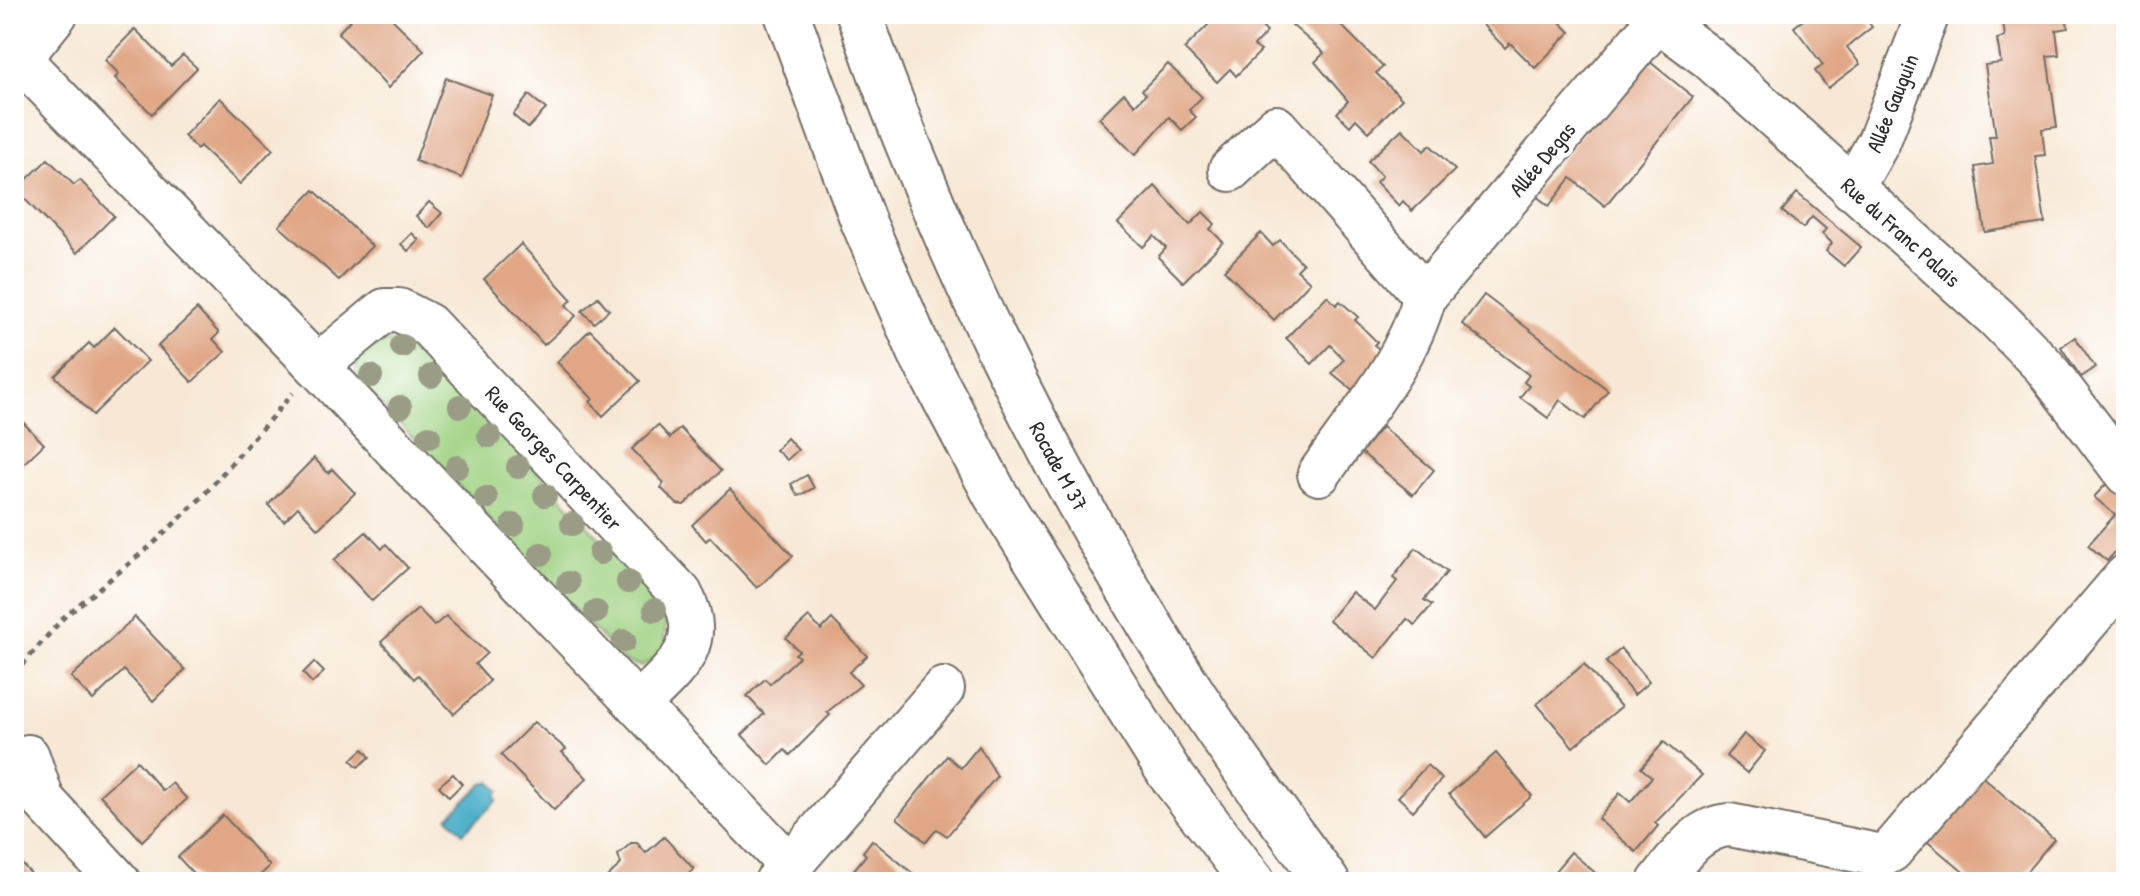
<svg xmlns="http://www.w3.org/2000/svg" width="2140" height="896" viewBox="0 0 2140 896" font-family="'Patrick Hand',sans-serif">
<rect width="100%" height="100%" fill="#fff"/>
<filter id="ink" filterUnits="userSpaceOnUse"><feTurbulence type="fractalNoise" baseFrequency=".0125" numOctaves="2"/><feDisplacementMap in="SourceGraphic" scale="16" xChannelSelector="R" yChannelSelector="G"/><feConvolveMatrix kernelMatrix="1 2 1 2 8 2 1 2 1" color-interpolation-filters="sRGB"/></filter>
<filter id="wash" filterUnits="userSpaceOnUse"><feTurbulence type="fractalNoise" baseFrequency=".006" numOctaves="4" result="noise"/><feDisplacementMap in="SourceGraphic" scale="32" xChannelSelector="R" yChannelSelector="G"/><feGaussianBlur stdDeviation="1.8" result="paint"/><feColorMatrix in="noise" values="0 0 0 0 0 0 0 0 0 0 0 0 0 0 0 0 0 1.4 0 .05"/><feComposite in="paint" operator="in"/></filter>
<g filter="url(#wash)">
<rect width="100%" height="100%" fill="#f7e8d5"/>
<path fill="#9fd181" stroke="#657e56" stroke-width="2" d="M378,335l7,7 25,-1 12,9 238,252 6,19 -2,17 6,6 -15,15 -15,7 -16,-5 -259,-274 -8,-12 -1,-15z"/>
<path fill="#49aec8" stroke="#3a6c7a" stroke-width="2" d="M491,782l8,9 -4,5 3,4 -35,33 -15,-16 35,-33z"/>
<g id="blocks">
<g fill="#e0a786">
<path d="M356,14h31l37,36 -36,38 -50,-55z"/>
<path d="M1219,14h30l18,18 -13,14 7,5 -25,25 -6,-7 -13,13 -33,-33z"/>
<path d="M1290,14h50l-5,5 48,48 -7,6 26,26 -33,33 -13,-13 -6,7 -13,-13 11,-12 -33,-39 9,-9 -39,-34z"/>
<path d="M1490,14h73l-6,5 13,13 -35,36 -25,-25 -5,5 -24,-25z"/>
<path d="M1805,14h57l10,13 -25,20 13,17 -32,24 -13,-17 8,-6 -29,-38 13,-10z"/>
<path d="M2002,14h64l2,14 -12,2 3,25 -12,1 10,71 -15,2 3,26 -10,1 10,67 -60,9 -10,-65 18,-3 -4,-28h7l-11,-71 16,-2 -4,-24 8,-2z"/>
<path d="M135,29l36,37 12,-11 14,13 -45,46 -37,-36 4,-4 -14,-14z"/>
<path d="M1644,57l49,40 -88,109 -34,-28 -22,28 -15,-12z"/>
<path d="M1168,64l34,33 -13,13 7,7 -14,13 -13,-13 -34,38 -36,-37 25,-25 11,12 11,-11 -4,-4z"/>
<path d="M446,78l46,17 -30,83 -47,-17z"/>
<path d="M529,95l17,14 -18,19 -15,-13z"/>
<path d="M220,98l53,51 -33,35 -40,-38 -3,3 -13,-13z"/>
<path d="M1402,129l22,22 6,-6 25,25 -43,41 -9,-10 -4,5 -23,-24 6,-6 -14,-15z"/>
<path d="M48,159l26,26 6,-5 34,36 -37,37 -61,-63z"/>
<path d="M1155,186l35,39 13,-13 12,12 -5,5 13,13 -40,40 -25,-25 8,-9 -12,-12 -11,11 -25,-24z"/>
<path d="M314,190l58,56 -33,34 -60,-54z"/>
<path d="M1797,193l64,54 -17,19 -18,-15 6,-8 -10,-9 4,-5 -14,-12 -9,11 -21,-17z"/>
<path d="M429,202l13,11 -13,15 -13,-12z"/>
<path d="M412,233l7,7 -11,11 -7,-7z"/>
<path d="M1261,233l12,13 7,-6 23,24 -6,6 13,12 -36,38 -50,-50z"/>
<path d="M521,244l51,56 -6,5 10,11 -32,29 -60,-66z"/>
<path d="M1484,295l124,95 -23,29 -25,-19 -12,18 -28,-21 9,-11 -5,-4 5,-7 -67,-51z"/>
<path d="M1327,296l9,9 4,-4 18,16 -3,3 22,22 -3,3 16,12 -31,38 -27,-22 12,-14 -14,-14 -18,19 -26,-26z"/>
<path d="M598,297l11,13 -15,13 -12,-12z"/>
<path d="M197,309l22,24 -6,6 12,13 -33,30 -34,-36z"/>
<path d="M115,327l33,34 -55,54 -38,-39 34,-33 5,5z"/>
<path d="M590,330l50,51 -37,35 -13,-14 3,-3 -36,-37z"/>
<path d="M2075,337l20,30 -14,10 -20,-30z"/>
<path d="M14,413l30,31 -30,29z"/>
<path d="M658,425l12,13 10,-10 41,43 -37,34 -7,-1 -16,-16 3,-5 -32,-34z"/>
<path d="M1382,427l52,43 -21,25 -52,-43z"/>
<path d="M787,438l11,12 -11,10 -11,-10z"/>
<path d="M314,458l14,15 4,-4 23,24 -37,36 -20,-22 -14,14 -16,-16z"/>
<path d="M807,475l7,13 -16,8 -7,-12z"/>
<path d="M2109,481l17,16v43l-19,21 -19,-16 27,-30 -21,-18z"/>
<path d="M730,489l63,67 -36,32 -47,-51 -4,4 -14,-16z"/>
<path d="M366,532l16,17 4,-5 22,24 -36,33 -38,-41z"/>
<path d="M1416,548l31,24 -23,28 8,5 -17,20 -8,-6 -31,39 -47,-38 23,-28 23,18 22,-29 -4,-3z"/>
<path d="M418,609l16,17 12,-10 41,37 -12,11 15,17 -36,33 -36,-39 -4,4 -33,-37z"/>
<path d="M135,617l50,53 -32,31 -29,-31 -31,30 -22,-23z"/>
<path d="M809,617l12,13 11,-11 35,37 -18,16 12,13 -34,27 3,3 -40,40 -5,-5 -15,15 -28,-30 22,-21 -17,-18 18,-17 5,5 29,-27 -4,-3 4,-3 -13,-13z"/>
<path d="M1621,649l28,33 -15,13 -28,-33z"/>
<path d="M314,662l10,10 -12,11 -9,-10z"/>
<path d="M1584,664l37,43 -48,40 -36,-43z"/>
<path d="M534,722l32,27 -4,3 25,26 -33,32 -53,-55z"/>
<path d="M1744,734l21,17 -18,22 -21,-17z"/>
<path d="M1664,742l38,33 -47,48 3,3 -22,26 -38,-33 22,-26 10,9 22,-25 -11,-9z"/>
<path d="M979,746l18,30 -50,60 -10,-7 -11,13 -29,-24 50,-62 14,12z"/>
<path d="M363,749l7,8 -12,10 -7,-7z"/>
<path d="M1496,753l36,43 -47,41 -36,-43z"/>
<path d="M137,761l26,30 9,-8 15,16 -45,42 -42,-46z"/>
<path d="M1427,765l15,14 -29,32 -15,-14z"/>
<path d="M1978,773l76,66 -36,43h-43l-52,-44z"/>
<path d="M453,774l9,10 -13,13 -10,-11z"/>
<path d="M223,815l47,51 -17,16h-52l-23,-25z"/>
<path d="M664,837l30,32 -11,10 3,3h-77l-3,-4 15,-14 -3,-9 13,-12h6l9,10z"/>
<path d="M872,840l44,36 -5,6h-67l22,-27 -3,-3z"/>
<path d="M1571,852l35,30h-52l-5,-4z"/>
<path d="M19,861l20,21h-25v-17z"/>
</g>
</g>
</g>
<g filter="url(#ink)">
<use href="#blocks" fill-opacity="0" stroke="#726d66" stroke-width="2"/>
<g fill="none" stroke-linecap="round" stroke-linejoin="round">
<g stroke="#726d66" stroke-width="46">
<g id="minor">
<path d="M1650,14l59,44 288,260 47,48 82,108"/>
<path d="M14,53l303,313 473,500 -14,16"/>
<path d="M14,66l42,-52"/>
<path d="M1230,170l46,-43 149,169 233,-276"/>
<path d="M1852,189l27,-48 49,-127"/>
<path d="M317,366l68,-56h14l29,15 253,269c28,51 -7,75 -42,110"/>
<path d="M1319,474c39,-56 88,-111 106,-178"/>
<path d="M28,756l15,44 76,82"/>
<path d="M790,866l153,-177"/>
<path d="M1659,882c20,-24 37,-55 71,-57l152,31 9,-5 235,-275"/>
</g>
</g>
<g stroke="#726d66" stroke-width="48">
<g id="highway">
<path d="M787,14l76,207 57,131 75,142 175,280 83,108"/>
<path d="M859,14c81,232 190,453 322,661 45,71 96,139 146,207"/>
</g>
</g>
<path stroke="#726d66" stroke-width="5" stroke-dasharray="6 6" stroke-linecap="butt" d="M14,674l50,-57 89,-73 49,-47 91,-104"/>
<use href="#minor" stroke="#fff" stroke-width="42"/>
<use href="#highway" stroke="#fff" stroke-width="44"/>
</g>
<g fill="#9a9c86">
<circle cx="402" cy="346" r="12"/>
<circle cx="371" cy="376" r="12"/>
<circle cx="431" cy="376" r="12"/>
<circle cx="460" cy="406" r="12"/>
<circle cx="400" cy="407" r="12"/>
<circle cx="489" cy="436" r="12"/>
<circle cx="429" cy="437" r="12"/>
<circle cx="457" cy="467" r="12"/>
<circle cx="518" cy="467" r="12"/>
<circle cx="545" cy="495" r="12"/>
<circle cx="486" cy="498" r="12"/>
<circle cx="572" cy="524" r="12"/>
<circle cx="513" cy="525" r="12"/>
<circle cx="600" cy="553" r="12"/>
<circle cx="541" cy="554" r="12"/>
<circle cx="628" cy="582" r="12"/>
<circle cx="568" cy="583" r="12"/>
<circle cx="655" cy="610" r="12"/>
<circle cx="596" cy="612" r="12"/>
<circle cx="624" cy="641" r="12"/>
</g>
</g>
<g text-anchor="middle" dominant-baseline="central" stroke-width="8" stroke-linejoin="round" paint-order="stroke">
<g font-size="22" fill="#2b2b2b" stroke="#fff">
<text transform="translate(1892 103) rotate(-68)">Allée Gauguin</text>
<text transform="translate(1542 159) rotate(-50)">Allée Degas</text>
<text transform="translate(1901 232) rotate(42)">Rue du Franc Palais</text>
<text transform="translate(554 458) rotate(47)">Rue Georges Carpentier</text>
<text transform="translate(1059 466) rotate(61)">Rocade M 37</text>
</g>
</g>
<rect width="2140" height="896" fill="none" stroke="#fff" stroke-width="48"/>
</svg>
